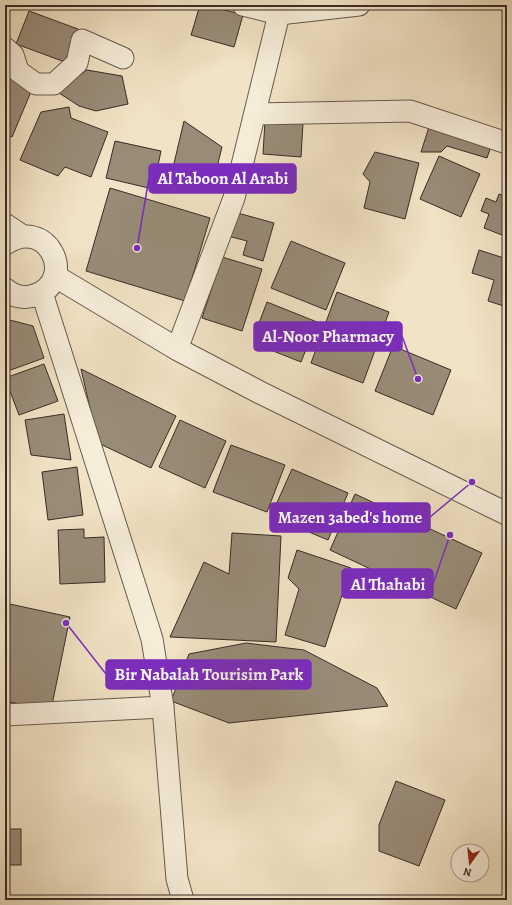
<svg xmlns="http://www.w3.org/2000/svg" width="512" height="905" viewBox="0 0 512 905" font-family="Alegreya,serif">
<rect width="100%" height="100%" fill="#f1e3c5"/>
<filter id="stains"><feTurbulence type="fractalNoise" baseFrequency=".005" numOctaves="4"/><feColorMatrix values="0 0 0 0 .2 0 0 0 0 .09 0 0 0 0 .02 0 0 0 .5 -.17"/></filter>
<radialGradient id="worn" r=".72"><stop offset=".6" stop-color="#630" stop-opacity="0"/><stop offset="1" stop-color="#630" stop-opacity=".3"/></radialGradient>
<g fill="#988c78" stroke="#372d25">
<path d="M200,5h7l36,10 -9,32 -43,-12z"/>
<path d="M29,11l49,18 -13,33 -49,-18z"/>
<path d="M87,70l35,6 6,28 -32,7 -17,-5 -23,-15z"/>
<path d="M5,75l28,12 -21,50 -7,-3z"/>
<path d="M69,107l2,11 37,14 -17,45 -26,-10 -7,9 -38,-16 21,-48z"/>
<path d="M265,120l38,3 -2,34 -38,-3z"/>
<path d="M184,121l38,26 -10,40 -41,-11z"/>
<path d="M430,124l62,19 -5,15 -40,-12 -6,6h-20z"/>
<path d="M115,141l46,10 -8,38 -47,-11z"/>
<path d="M375,152l44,11 -14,56 -41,-11 6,-26 -7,-8z"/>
<path d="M439,156l41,18 -19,43 -41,-18z"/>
<path d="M110,188l100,30 -25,83 -99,-30z"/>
<path d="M507,191v46l-23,-9 5,-14 -8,-3 5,-13 10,4 3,-8 7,2z"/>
<path d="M234,212l40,11 -11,38 -20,-6 4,-14 -19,-5z"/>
<path d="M291,241l54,22 -19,47 -55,-22z"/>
<path d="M479,250l28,9v48l-19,-6 6,-21 -22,-7z"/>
<path d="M222,257l40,12 -20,62 -40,-13z"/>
<path d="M337,292l52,20 -26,71 -52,-20z"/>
<path d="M267,302l50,20 -16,40 -38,-15 8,-19 -12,-5z"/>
<path d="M10,320l23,6 11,32 -39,14v-44z"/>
<path d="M393,346l58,24 -18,45 -58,-24z"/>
<path d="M44,364l14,37 -39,14 -14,-37z"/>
<path d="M81,369l95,47 -25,52 -53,-25z"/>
<path d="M64,414l7,46 -40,-5 -6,-35z"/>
<path d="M180,420l46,21 -21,47 -46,-21z"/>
<path d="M231,445l54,20 -18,47 -54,-20z"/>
<path d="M77,467l6,48 -35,5 -6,-48z"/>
<path d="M292,469l56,24 -20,47 -57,-24z"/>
<path d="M355,494l127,59 -26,56 -126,-59z"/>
<path d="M84,529v9l20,-1 1,45 -45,2 -2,-54z"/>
<path d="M232,533l49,3 -5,106 -106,-5 34,-75 25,12z"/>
<path d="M297,550l54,18 -26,79 -40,-12 14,-46 -11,-11z"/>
<path d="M5,603l65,14 -19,93 -46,-9z"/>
<path d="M246,643l58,7 73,38 11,18 -159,17 -58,-22 18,-47z"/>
<path d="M396,781l49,19 -26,66 -40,-15v-26z"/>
<rect x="5" y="829" width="16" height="36"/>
</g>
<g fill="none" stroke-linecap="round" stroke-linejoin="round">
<g stroke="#665a4d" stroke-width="23">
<g id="minor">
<path d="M243,5l36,9"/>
<path d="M5,48l8,7 5,16 18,13h18l23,-21 5,-23 41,18"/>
<path d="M255,114l155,-3 97,32"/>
<path d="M5,224l18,12"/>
<path d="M177,349l57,-151 45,-184 80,-9"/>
<path d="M163,707l14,172 6,21"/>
<path d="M5,715l158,-8 -11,-68 -110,-346"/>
</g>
</g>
<g stroke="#665a4d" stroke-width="24">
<g id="tertiary">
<path d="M5,244c42,-29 73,35 31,51 -11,4 -22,2 -31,-6"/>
<path d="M55,276l122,73 84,44 246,121"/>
</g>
</g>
<use href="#minor" stroke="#f6edd9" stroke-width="21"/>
<use href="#tertiary" stroke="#f6edd9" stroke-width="22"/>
</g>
<path fill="none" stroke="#7b2cbf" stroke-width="1.5" d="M137 248L149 178M418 379L402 336M472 482L430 517M450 535L433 584M66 623L106 674"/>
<g fill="#7b2cbf" stroke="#f6edd9" stroke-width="1.5">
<circle cx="137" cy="248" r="4"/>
<circle cx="418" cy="379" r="4"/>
<circle cx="472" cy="482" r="4"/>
<circle cx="450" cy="535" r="4"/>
<circle cx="66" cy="623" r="4"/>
</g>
<g fill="#7b2cbf" stroke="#7b2cbf" stroke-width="1.5">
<rect x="149" y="164" width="147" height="29" rx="4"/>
<rect x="254" y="322" width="148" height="29" rx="4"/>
<rect x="270" y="503" width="160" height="29" rx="4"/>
<rect x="342" y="569" width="91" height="29" rx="4"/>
<rect x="106" y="660" width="205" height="29" rx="4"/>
</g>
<g font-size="17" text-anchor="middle" font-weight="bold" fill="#fff">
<text x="223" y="184">Al Taboon Al Arabi</text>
<text x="328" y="342">Al-Noor Pharmacy</text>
<text x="350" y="523">Mazen 3abed's home</text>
<text x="388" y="590">Al Thahabi</text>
<text x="209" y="680">Bir Nabalah Tourisim Park</text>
</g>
<rect width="512" height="905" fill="none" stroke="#f1e3c5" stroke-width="20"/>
<rect x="6" y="6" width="500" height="893" fill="none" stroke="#372d25" stroke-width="2"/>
<rect x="10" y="10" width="492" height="885" fill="none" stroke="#372d25"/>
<g transform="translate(470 863) rotate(195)"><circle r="19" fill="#f6edd9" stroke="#aaa091"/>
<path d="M0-3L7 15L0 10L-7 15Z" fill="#8f2418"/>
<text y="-6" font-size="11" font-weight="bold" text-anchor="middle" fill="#372d25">N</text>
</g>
<rect width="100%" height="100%" filter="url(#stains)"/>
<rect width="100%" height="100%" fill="url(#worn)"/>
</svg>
